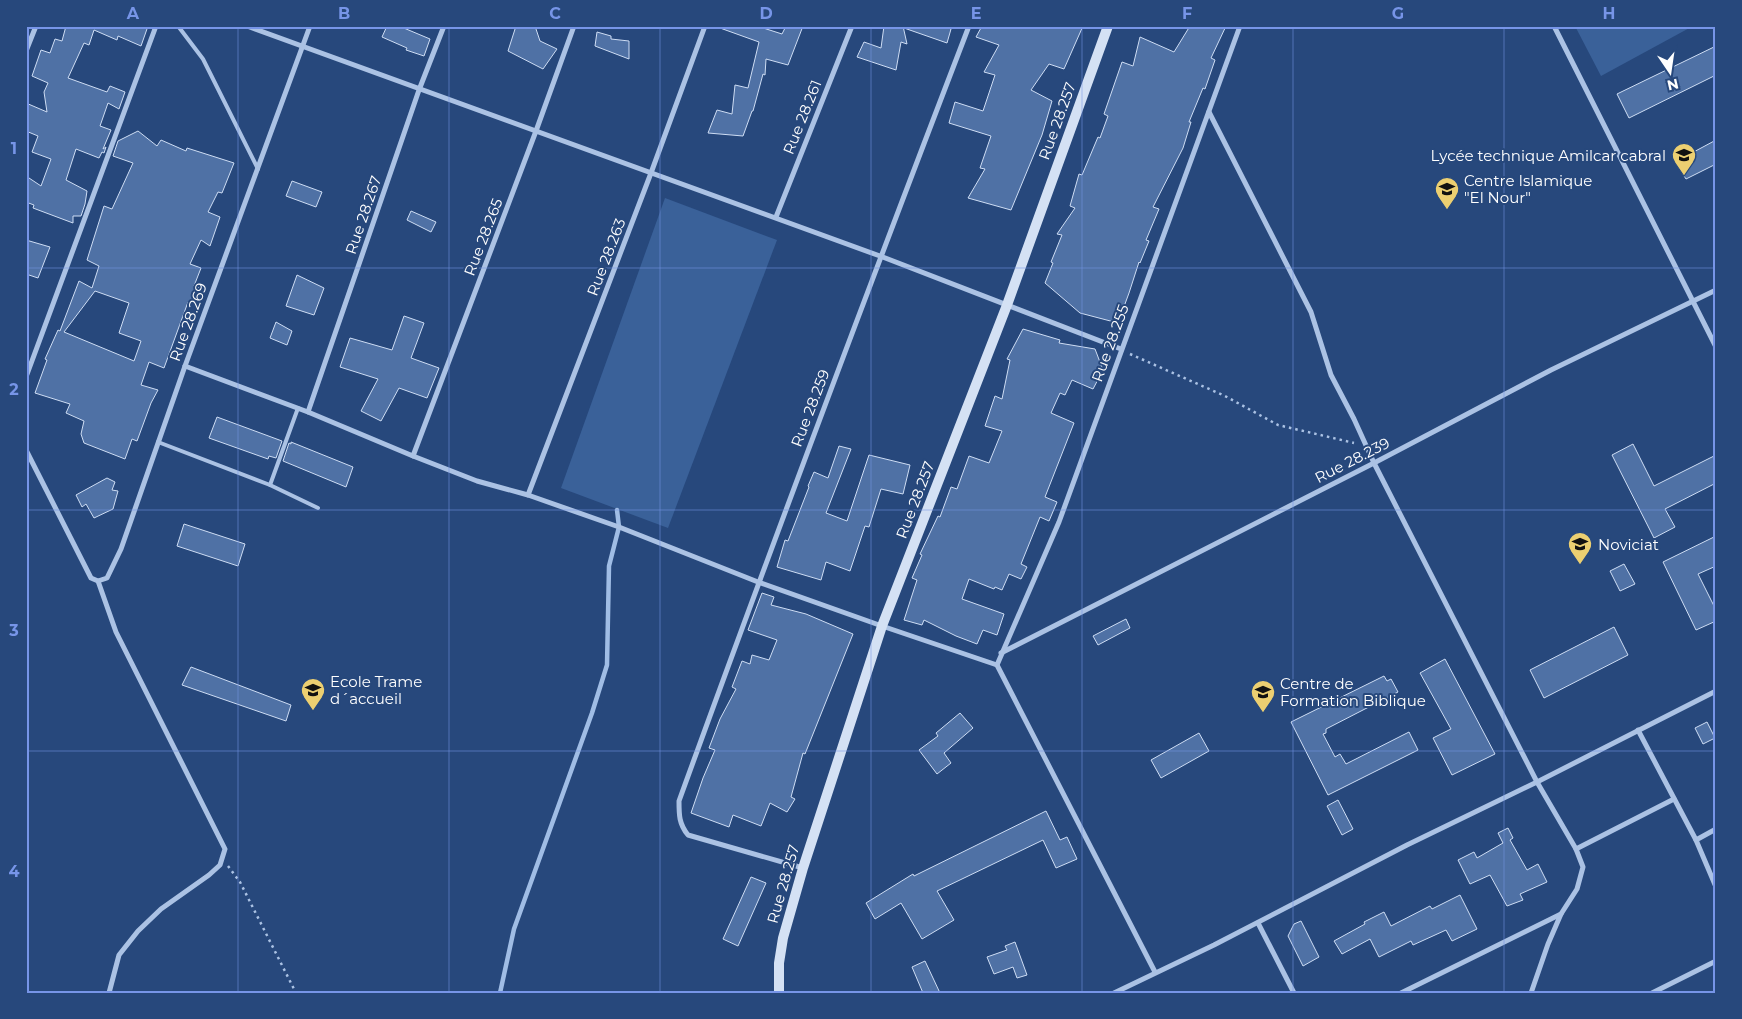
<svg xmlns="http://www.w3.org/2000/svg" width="1742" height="1019" viewBox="0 0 1742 1019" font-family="Montserrat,sans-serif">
<rect width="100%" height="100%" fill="#27487c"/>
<g fill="#3a6199">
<path d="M1575,26h118l-92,50z"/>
<path d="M665,198l112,42 -109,288 -107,-40z"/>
</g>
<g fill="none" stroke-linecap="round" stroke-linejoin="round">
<path stroke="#a0bde5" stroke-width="4.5" d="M500,993l14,-64 78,-216 15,-48 2,-99 10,-39 -2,-17"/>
</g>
<g fill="#4f71a5" stroke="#ceddf4" fill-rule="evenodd">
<path d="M66,26h82l-7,20 -23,-10 -1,4 -23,-10 -5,15 -5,-2 -16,35 39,14 3,-6 15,6 -6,17 -11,-6 -8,23 11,4 -8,19 3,-2 -2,6 -2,-1 -3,6 -23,-9 -10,31 21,11 -2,13 -4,12h-8v7l-40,-15 1,-3 -8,-3v-26l15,10 10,-27 -19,-7 6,-16 -12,-5v-28l21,9 -3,-20 4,-9 -16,-7 9,-26 9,3 5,-14 7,2z"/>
<path d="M387,26h12l31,13 -6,17 -18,-6 1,-2 -25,-11z"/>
<path d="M516,26h19l5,15 17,8 -14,20 -35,-18z"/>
<path d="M721,26h36l25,8 4,-8h17l-15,39 -22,-6 -1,16 -2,-1 -10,37h-1l-9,25 -35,-3 9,-23 15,4 3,-29 13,3 11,-46 -39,-14z"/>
<path d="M884,26h19l4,18 -6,-2 -5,28 -39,-13 7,-15 17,6z"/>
<path d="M904,26h38l9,3 -4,14 -43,-15z"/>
<path d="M982,26h101l-19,43 -15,-5 -18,26 21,11 -10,34 -31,75 -43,-12 17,-29 -5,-1 11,-32 -42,-13 6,-21 28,9 12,-36 -11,-3 15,-27 -23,-8z"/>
<path d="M1190,26h36l-15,32 4,2 -10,29 -2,-1 -14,34h2l-8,26 -30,59 6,2 -13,31 3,1 -9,22 -1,-1 -10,31 -11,30 -38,-10 -35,-30 8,-20 -2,-1 11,-27 -5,-1 18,-26 -5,-2 9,-32 3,1 16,-38 2,1 8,-22 -4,-2 18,-52 11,4 7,-29 34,15z"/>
<path d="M597,32l14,4v3l18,2v18l-34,-13z"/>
<path d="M1716,46v29l-87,43 -12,-24z"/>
<path d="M138,131l19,15 4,-6 25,11 1,-3 47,15 -12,30 -4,-1 -10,20 12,5 -10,29 -9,-6 -11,24 11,4 -7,18 6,2 -6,16 -6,-2 -24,66 -15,-6 -8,23 17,5 -7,13 -14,38 -5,-2 -7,20 -41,-16 -3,-9 3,-13 -18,-8 4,-9 -35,-11 12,-33 -2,-1 13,-29 2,1 19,-50 13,7 7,-22 -12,-6 17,-54 8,3 21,-46 -20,-7 5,-15zM95,291l34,12 -10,30 22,8 -7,20 -70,-29z"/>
<path d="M1716,140v24l-30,15 -11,-17z"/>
<path d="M292,181l30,11 -6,15 -30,-11z"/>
<path d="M411,211l25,11 -5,10 -24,-12z"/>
<path d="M26,240l24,7 -12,31 -12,-4z"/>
<path d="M297,275l27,13 -10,27 -28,-9z"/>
<path d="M404,316l20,7 -13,35 28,10 -12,30 -28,-10 -18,33 -20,-10 17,-32 -38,-12 10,-29 42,12z"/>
<path d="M276,322l16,9 -5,14 -17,-7z"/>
<path d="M1023,329l37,11 -1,3 36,6 8,21 -10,19 -21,-9 -7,15 -5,-2 -9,20 23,10 -29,74 12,5 -8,19 -9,-4 -19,47 6,3 -6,12 -12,-5 -7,16 -7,-3 -1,2 -25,-10 -7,20 42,15 -7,21 -14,-5 -6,14 -21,-8 -32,-16 -2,5 -18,-5 13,-40 -5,-2 10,-23 -2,-1 18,-38 2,1 11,-30 6,2 12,-33 20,7 13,-32 -17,-5 10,-30 7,3 8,-39 -3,-1z"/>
<path d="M217,417l65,24 -6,17 -7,-2 -1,3 -59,-21z"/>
<path d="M291,442l62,25 -7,20 -63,-26 6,-18 2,1z"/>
<path d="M1633,444l21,42 62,-31v28l-51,26 10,18 -21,11 -42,-83z"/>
<path d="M839,446l12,3 -25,64 21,8 22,-66 41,10 -7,29 -22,-5 -12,38 -4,-1 -15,45 -24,-9 -5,18 -44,-13 8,-27 3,1 21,-54 -1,-1 6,-14 14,6z"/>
<path d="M107,478l8,4 -3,8 6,1 -5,18 -19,9 -8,-14 -4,3 -6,-12z"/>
<path d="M184,524l61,20 -7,22 -61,-20z"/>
<path d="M1716,536v30l-18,8 18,36v11l-20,9 -33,-68z"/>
<path d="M1624,564l11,20 -15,7 -10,-20z"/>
<path d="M762,593l12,4 -3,8 35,9 47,20 -48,120 -2,-1 -12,44 4,2 -8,13 -17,-9 -9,23 -28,-11 -4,12 -38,-14 12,-35 12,-28 -6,-2 11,-29 16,-30 -4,-2 10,-26 8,3 2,-9 17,5 8,-20 -29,-10z"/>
<path d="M1126,619l4,9 -32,17 -5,-9z"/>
<path d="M1614,627l14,28 -84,43 -14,-28z"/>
<path d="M1445,659l50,95 -43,21 -19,-37 18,-9 -31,-56z"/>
<path d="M191,667l100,38 -5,16 -104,-36z"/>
<path d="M1384,676l3,5 4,-2 7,13 -72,37v4l-3,1 12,23 5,-3 6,10 63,-32 9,18 -90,45 -37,-73z"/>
<path d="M960,713l13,15 -29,25 7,10 -14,11 -18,-24 19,-14 -2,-3z"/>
<path d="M1707,722l8,16 -12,6 -8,-16z"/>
<path d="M1199,733l10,18 -48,27 -10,-18z"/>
<path d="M1338,800l15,29 -11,6 -15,-29z"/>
<path d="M1046,811l14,29 7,-3 10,22 -21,9 -13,-28 -106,51 17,29 -32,19 -21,-36 -26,16 -9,-16 47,-29 1,2z"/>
<path d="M1508,828l5,10 -3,2 17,30 11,-6 9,18 -27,12 3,6 -16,6 -17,-31 -20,9 -12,-24 16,-8 3,6 26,-15 -5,-10z"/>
<path d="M751,877l15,6 -28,63 -15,-7z"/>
<path d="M1460,895l17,34 -25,12 -6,-11 -33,15 -2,-4 -32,16 -9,-18 -28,15 -8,-13 31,-17 -1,-2 20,-10 7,14 39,-20 2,3z"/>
<path d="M1301,921l18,36 -16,9 -15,-30 6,-12z"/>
<path d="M1015,942l12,33 -10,3 -4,-11 -19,7 -7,-17 20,-7 -2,-4z"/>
<path d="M925,961l15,32h-17l-11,-26z"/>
</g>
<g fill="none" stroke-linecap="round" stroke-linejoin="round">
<g stroke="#abc2e4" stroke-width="2.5" stroke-dasharray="2.5 4" stroke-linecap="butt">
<path d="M1130,354l95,42 53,29 76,18"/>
<path d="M228,866l12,16 56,111"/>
</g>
<g stroke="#abc2e4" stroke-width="4">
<path d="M178,26l25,33 55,110"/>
<path d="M158,442l112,43 48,23"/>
<path d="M270,485l28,-77"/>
</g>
<g stroke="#abc2e4" stroke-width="5">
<path d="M247,26l633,230 241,93"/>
<path d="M1554,26l162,321"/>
<path d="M26,51l10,-25"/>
<path d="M1209,112l102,200 20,63 23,44 20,44 163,319 39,67 7,18 -6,22 -16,25 -160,79"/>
<path d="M776,217l76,-191"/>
<path d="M185,366l123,46 105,44 64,25 51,14 91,32 139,55 124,44 115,39 158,307"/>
<path d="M26,377l130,-351"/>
<path d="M308,412l111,-322 25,-64"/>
<path d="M26,450l65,128 7,3 9,-3 14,-29 64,-183 125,-340"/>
<path d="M413,456l123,-325 38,-105"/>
<path d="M528,495l123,-322 54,-147"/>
<path d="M98,581l18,51 109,217 -5,16 -11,10 -48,34 -23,22 -19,24 -10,38"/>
<path d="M1001,653l373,-190 177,-93 165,-80"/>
<path d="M997,665l62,-143 181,-496"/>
<path d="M1638,730l58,110 20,47"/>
<path d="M1696,840l20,-11"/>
<path d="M1576,849l98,-50"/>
<path d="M803,868l-115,-33c-9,-11 -9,-20 -9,-34 94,-259 191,-517 290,-775"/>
<path d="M1258,923l36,70"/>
<path d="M1114,993l100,-48 193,-100 130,-63 179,-91"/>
<path d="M1531,993l17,-49 13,-30"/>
<path d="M1652,993l64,-32"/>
</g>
<path stroke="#d4e1f4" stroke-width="10" d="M779,993v-30l4,-25 20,-70 79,-242 125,-321 101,-279"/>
</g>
<path fill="none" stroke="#7795e8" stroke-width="1" stroke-opacity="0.55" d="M238,26v967M449,26v967M660,26v967M871,26v967M1082,26v967M1293,26v967M1504,26v967M26,268h1690M26,510h1690M26,751h1690"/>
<defs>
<g id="school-pin" transform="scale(1.25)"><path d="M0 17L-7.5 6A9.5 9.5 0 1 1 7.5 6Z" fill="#eccf71" stroke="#27487c"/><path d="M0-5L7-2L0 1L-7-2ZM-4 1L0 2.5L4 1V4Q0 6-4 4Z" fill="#111"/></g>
</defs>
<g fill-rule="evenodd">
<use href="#school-pin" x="1684" y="155"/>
<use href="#school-pin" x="1447" y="189"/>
<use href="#school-pin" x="1580" y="544"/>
<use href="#school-pin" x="313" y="690"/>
<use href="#school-pin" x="1263" y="692"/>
</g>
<g text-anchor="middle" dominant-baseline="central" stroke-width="4" stroke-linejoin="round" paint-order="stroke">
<g font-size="15" fill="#fff" stroke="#27487c">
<text transform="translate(802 117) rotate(-68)">Rue 28.261</text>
<text transform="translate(1057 121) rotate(-70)">Rue 28.257</text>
<text transform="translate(363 215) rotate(-71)">Rue 28.267</text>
<text transform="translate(483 237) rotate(-69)">Rue 28.265</text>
<text transform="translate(606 257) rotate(-69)">Rue 28.263</text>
<text transform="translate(188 322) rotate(-70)">Rue 28.269</text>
<text transform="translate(1110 343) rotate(-70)">Rue 28.255</text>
<text transform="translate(810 408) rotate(-69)">Rue 28.259</text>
<text transform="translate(1352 460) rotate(-27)">Rue 28.239</text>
<text transform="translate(915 500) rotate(-69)">Rue 28.257</text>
<text transform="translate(783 884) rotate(-74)">Rue 28.257</text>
</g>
<g font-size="15" fill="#fff" stroke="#27487c" text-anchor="start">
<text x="1666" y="155" text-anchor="end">Lycée technique Amilcar cabral</text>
<text x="1464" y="180">Centre Islamique<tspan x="1464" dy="17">"El Nour"</tspan></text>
<text x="1598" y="544">Noviciat</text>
<text x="330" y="681">Ecole Trame<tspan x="330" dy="17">d´accueil</tspan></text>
<text x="1280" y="683">Centre de<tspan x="1280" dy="17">Formation Biblique</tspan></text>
</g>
</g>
<rect width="1742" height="1019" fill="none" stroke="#27487c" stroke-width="55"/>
<g transform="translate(1670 72) rotate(167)" stroke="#27487c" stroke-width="4" paint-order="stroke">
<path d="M0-4L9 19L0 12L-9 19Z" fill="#ffffff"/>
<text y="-8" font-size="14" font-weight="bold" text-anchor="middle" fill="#ffffff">N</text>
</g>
<rect x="28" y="28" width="1686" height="964" fill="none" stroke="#7795e8" stroke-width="2"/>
<g font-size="16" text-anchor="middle" font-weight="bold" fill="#7795e8">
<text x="133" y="19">A</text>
<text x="344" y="19">B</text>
<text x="555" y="19">C</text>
<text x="766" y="19">D</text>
<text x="976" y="19">E</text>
<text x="1187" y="19">F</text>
<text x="1398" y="19">G</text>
<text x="1609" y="19">H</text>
<text x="14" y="154">1</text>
<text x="14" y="395">2</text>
<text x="14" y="636">3</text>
<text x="14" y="877">4</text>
</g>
</svg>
